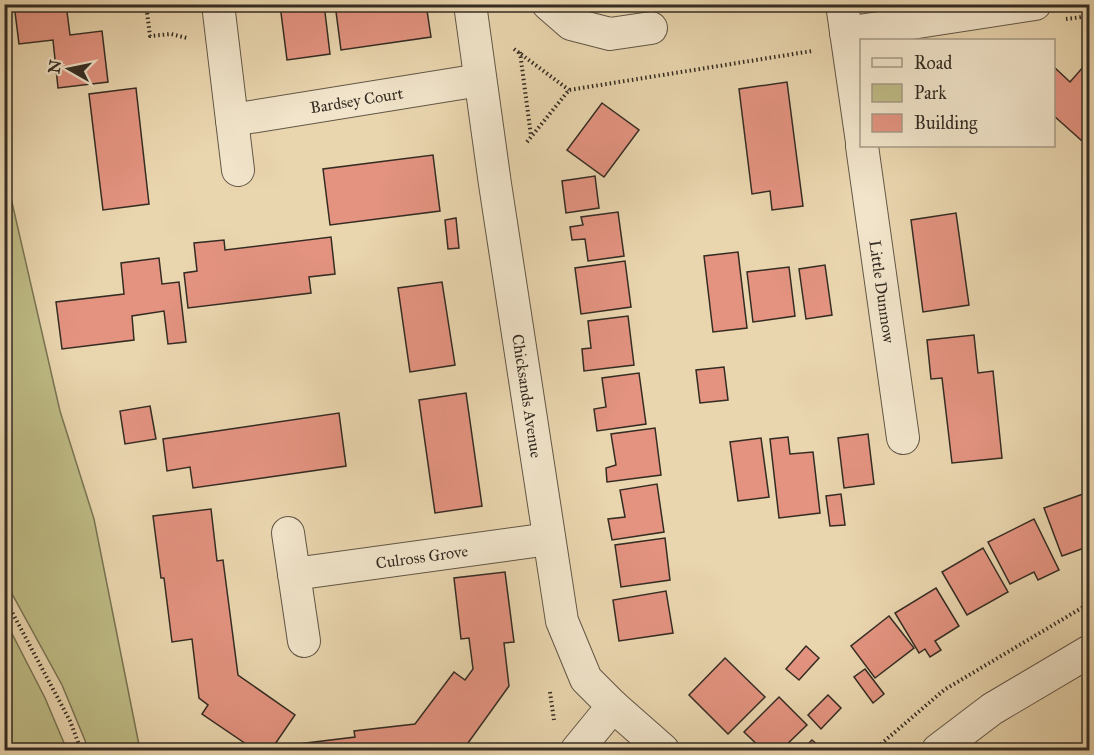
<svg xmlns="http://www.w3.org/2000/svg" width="1094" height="755" viewBox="0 0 1094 755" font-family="'IM FELL Great Primer',serif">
<rect width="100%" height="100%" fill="#e9d5ae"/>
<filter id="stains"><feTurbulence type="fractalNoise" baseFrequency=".00333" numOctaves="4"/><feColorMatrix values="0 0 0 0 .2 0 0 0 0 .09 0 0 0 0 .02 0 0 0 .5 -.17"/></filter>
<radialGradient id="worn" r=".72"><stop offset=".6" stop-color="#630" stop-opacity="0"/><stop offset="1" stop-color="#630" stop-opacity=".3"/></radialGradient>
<g fill="#bebb85" stroke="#797454" stroke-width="1.5">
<path d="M5,172l55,239 34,108 46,231h-51l-27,-65 -57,-104z"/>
<path d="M5,620l40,78 22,52h-62z"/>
</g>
<g fill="#e39380" stroke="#342c23" stroke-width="1.5">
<path d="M14,4h52l4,31 32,-4 6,51 -50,6 -5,-48 -34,4z"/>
<path d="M324,4l6,50 -43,6 -7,-55z"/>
<path d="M335,4h91l5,33 -90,13z"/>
<path d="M1084,66l6,5v77l-36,-32v-49l16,15z"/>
<path d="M787,82l16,124 -31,4 -2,-19 -18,3 -13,-105z"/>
<path d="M136,88l13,116 -46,6 -14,-116z"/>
<path d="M602,103l37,27 -35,47 -37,-27z"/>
<path d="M433,155l7,56 -110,14 -7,-56z"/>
<path d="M595,176l4,32 -33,5 -4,-32z"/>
<path d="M618,212l6,44 -36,5 -3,-22 -13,1 -2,-13 13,-2 -2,-8z"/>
<path d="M956,213l13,92 -46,7 -12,-92z"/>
<path d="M456,218l3,30 -11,1 -3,-29z"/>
<path d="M331,237l4,37 -26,3 2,16 -123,15 -4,-35 13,-2 -3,-28 30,-3 1,10z"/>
<path d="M738,252l9,76 -34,4 -9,-76z"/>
<path d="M159,258l3,26 17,-2 7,60 -18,2 -4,-33 -32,5 2,24 -72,9 -6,-47 68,-8 -3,-31z"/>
<path d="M625,261l6,46 -50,7 -6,-46z"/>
<path d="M825,265l7,50 -26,4 -7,-50z"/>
<path d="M789,267l6,49 -42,6 -6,-50z"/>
<path d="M442,282l13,83 -45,7 -12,-84z"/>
<path d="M628,316l6,49 -50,6 -2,-22 9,-1 -3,-27z"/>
<path d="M974,335l4,38 15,-2 9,87 -50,5 -10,-85 -11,1 -4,-39z"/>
<path d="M724,367l4,33 -28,3 -4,-33z"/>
<path d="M639,373l7,51 -49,7 -3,-22 12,-2 -4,-29z"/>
<path d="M466,393l16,113 -47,7 -16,-113z"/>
<path d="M150,406l6,33 -31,5 -5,-33z"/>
<path d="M339,413l7,53 -153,22 -3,-21 -23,4 -4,-32z"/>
<path d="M655,428l6,47 -54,7 -1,-14 10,-3 -5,-31z"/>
<path d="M868,434l6,50 -30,4 -6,-50z"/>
<path d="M788,437l2,17 23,-2 7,61 -41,5 -9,-79z"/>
<path d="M761,438l8,59 -31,4 -8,-59z"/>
<path d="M657,484l7,48 -52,8 -4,-21 17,-2 -5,-27z"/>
<path d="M841,494l4,31 -15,1 -4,-30z"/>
<path d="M1083,494l7,19v33l-28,10 -18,-48z"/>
<path d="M211,509l6,52 6,-1 15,115 57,40 -24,35h-16l-53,-36 6,-9 -9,-7 -7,-59 -20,3 -8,-64h-3l-8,-62z"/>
<path d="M1034,519l25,51 -21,10 -4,-8 -24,12 -22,-42z"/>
<path d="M665,538l5,42 -49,7 -6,-42z"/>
<path d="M983,548l25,44 -41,23 -25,-43z"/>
<path d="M505,572l9,70 -10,1 5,43 -46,64h-9l-9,-6 -4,6h-150l-1,-5 65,-8 -1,-6 61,-7 39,-52 11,8 8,-11 -4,-31 -8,1 -7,-61z"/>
<path d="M936,588l23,38 -24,15 6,9 -11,7 -5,-8 -6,4 -24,-40z"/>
<path d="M666,591l7,42 -54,8 -6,-41z"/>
<path d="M889,616l25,32 -39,30 -24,-32z"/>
<path d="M806,646l13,12 -20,22 -13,-11z"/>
<path d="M725,658l40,39 -37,37 -39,-39z"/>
<path d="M865,669l19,25 -11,9 -19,-26z"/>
<path d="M828,695l13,13 -20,21 -13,-14z"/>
<path d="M779,697l28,28 -26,25h-18l-19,-18z"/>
<path d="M812,740l12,10h-22z"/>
</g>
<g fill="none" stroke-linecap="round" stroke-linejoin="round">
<g stroke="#615646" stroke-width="34">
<g id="street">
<path d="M218,4l20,166"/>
<path id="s1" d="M470,4l25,180 67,437 24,58 27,27 50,44"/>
<path d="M548,4l23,20 39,10 41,-6"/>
<path d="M842,4l20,138"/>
<path d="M846,33l189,-29"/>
<path id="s2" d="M232,120l248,-40"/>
<path id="s3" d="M862,146l41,292"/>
<path d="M288,533l16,108"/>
<path id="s4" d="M294,574l255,-35"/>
<path d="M577,750l36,-44"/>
<path d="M938,750l54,-41 98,-58"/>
</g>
</g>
<g stroke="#342c23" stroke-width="4" stroke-dasharray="1.5 3" stroke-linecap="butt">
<path d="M146,4l4,32 21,-2 16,4"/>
<path d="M1066,19l24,-3"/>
<path d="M514,49l55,41"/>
<path d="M520,52l11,84"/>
<path d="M527,142l42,-52 243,-39"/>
<path d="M4,597l66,124 11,29"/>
<path d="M550,692l4,28"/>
<path d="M874,750l70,-60 146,-87"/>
</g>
<use href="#street" stroke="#f1e4ca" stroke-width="32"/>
</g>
<g text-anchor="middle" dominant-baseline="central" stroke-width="4.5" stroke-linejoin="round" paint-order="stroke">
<g font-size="16" fill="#342c23" stroke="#f1e4ca">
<text stroke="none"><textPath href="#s2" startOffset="126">Bardsey Court</textPath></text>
<text stroke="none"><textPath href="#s3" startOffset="147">Little Dunmow</textPath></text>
<text stroke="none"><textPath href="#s1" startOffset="396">Chicksands Avenue</textPath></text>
<text stroke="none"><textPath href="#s4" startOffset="129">Culross Grove</textPath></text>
</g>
</g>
<rect width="1094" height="755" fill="none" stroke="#e9d5ae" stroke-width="24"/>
<rect x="6" y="6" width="1082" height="743" fill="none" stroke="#342c23" stroke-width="3"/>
<rect x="12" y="12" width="1070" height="731" fill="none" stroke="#342c23" stroke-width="1.5"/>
<rect x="860" y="39" width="195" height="108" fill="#f1e4ca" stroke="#a59a87" stroke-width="1.5"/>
<rect x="872" y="58" width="30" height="9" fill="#f1e4ca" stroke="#a59a87" stroke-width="1.5"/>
<text x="914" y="69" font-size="18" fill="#342c23">Road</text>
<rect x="872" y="84" width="30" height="18" fill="#bebb85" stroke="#a59a87" stroke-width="1.5"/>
<text x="914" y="99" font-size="18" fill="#342c23">Park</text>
<rect x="872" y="114" width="30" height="18" fill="#e39380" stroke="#a59a87" stroke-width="1.5"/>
<text x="914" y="129" font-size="18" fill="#342c23">Building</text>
<g transform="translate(69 69) rotate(279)" stroke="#f1e4ca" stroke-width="4.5" paint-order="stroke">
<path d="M0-4.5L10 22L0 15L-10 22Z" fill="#342c23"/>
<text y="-9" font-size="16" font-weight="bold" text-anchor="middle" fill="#342c23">N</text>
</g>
<rect width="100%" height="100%" filter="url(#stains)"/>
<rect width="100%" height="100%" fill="url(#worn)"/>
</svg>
